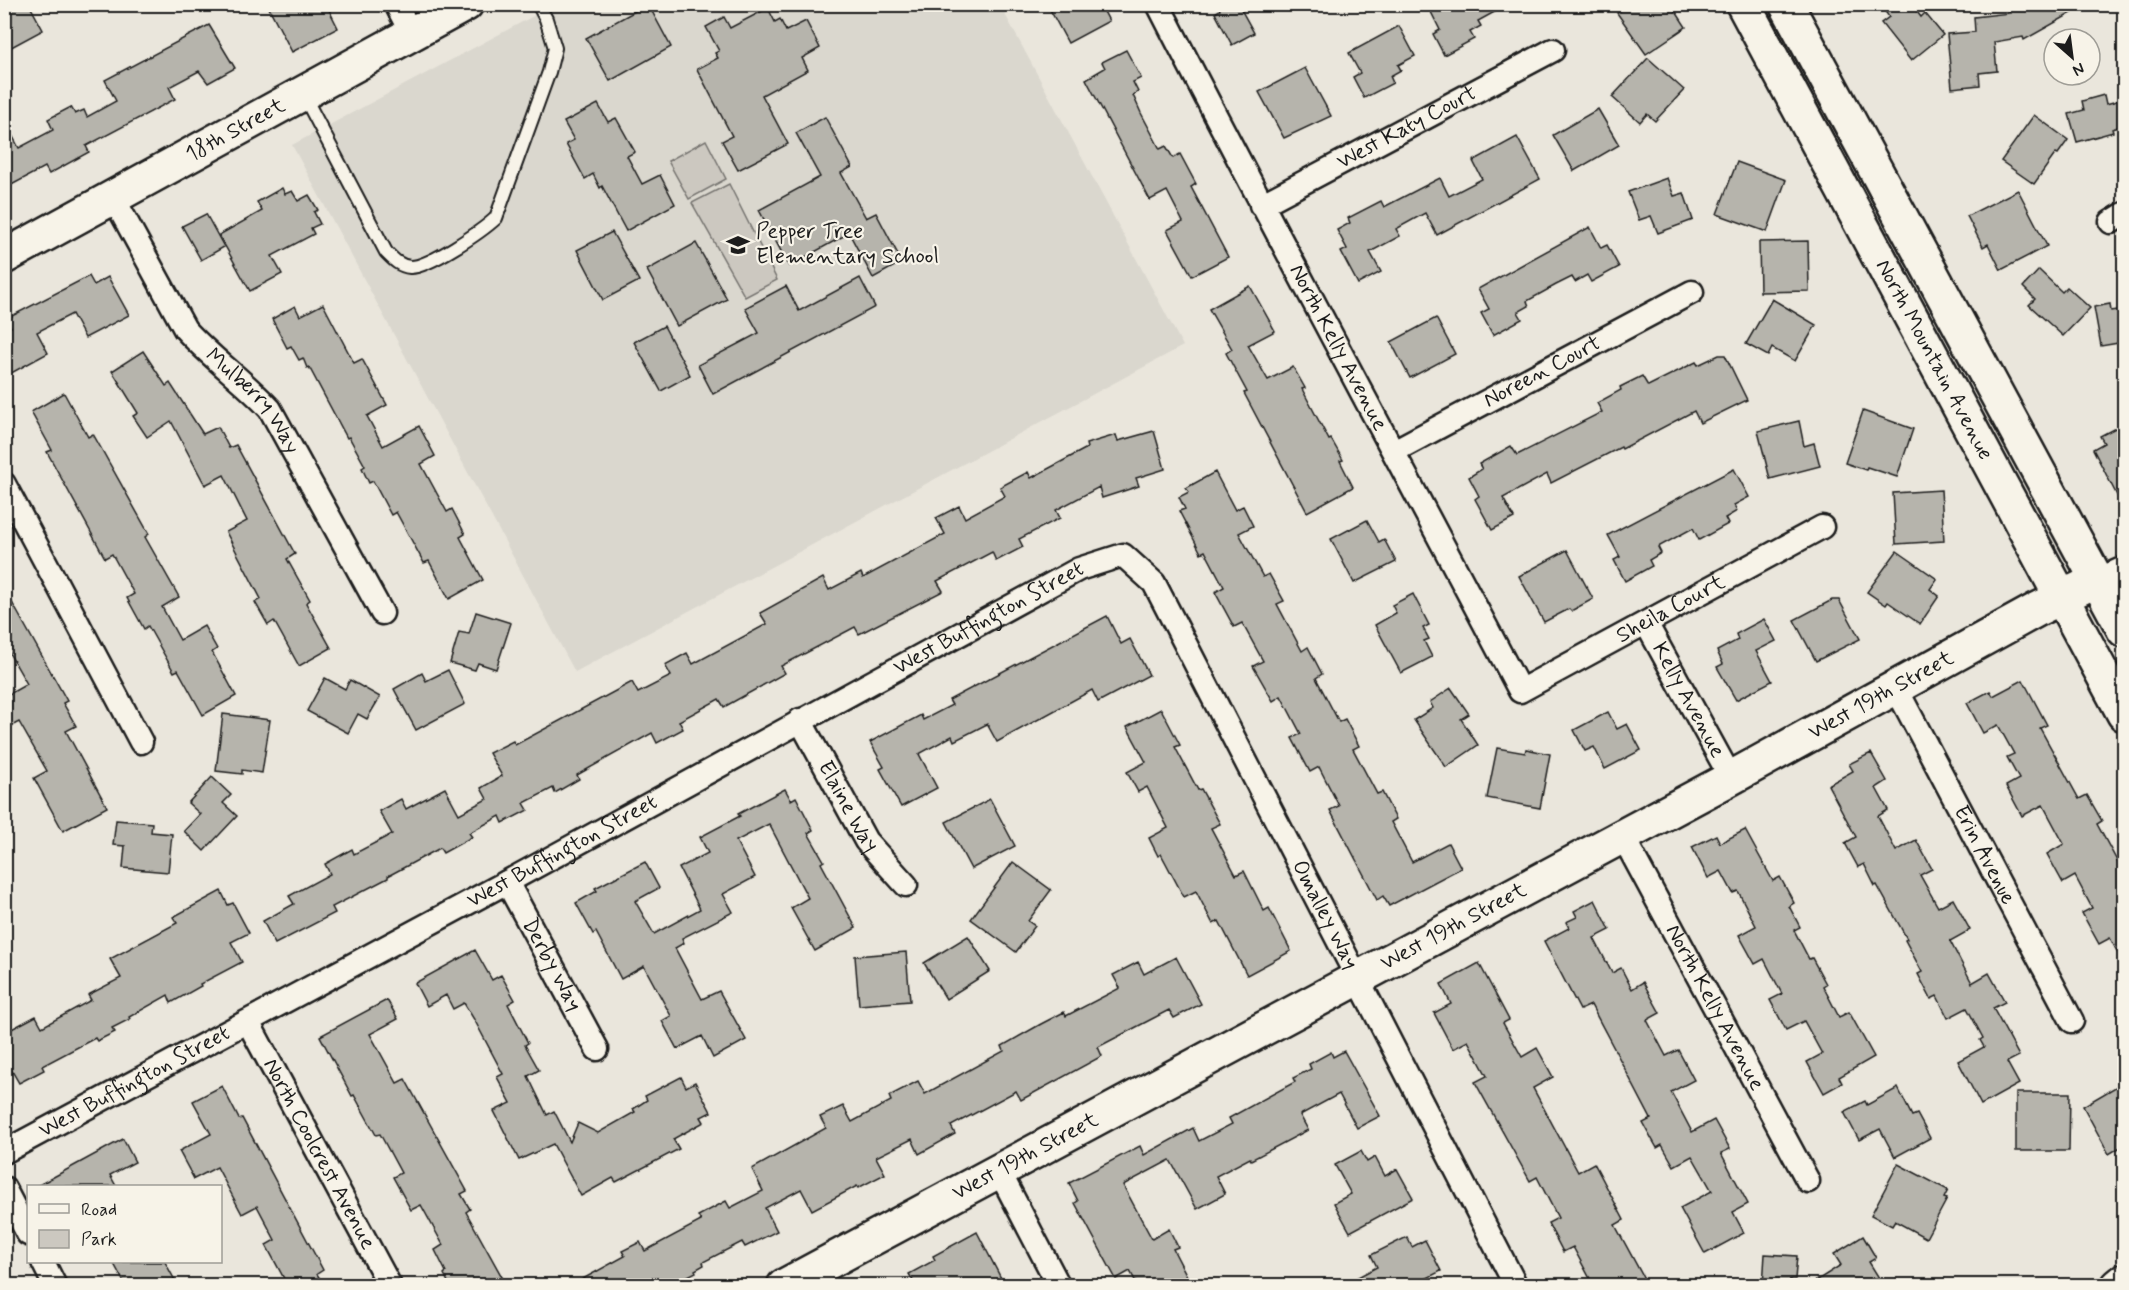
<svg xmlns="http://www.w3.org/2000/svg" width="2129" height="1290" viewBox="0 0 2129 1290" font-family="Mynerve,sans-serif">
<rect width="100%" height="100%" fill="#eae6dc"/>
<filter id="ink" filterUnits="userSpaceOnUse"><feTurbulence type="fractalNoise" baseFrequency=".0167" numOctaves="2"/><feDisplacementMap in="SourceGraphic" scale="12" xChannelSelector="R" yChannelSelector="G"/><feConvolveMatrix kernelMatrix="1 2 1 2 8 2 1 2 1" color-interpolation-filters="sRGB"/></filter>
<g filter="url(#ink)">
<path fill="#dad7ce" d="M554,5h446l183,341 -608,326 -283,-527z"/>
<g fill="#ccc8c0" stroke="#74726e" stroke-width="1.5">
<path d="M706,140l20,39 -37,20 -21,-38z"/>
<path d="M729,184l48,96 -32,17 -53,-94z"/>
</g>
<g fill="#b6b4ac" stroke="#1c1c1c" stroke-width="1.5">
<path d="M4,4h25l14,26 -39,21z"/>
<path d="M267,4h59l12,24 -46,24z"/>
<path d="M648,4l23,43 -61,34 -24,-43z"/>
<path d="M1047,4h53l9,17 -41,22z"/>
<path d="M1217,4h21l16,29 -22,12 -17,-32 5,-3z"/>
<path d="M1427,4h82l-31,17 3,5 -11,6 4,7 -30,16 -11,-21 7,-4z"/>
<path d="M1630,4h41l15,23 -40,27 -29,-41z"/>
<path d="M1880,4h31l10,13 4,-4 18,22 -32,26 -30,-38 8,-6z"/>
<path d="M2005,4h83l-64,36 -1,-3 -29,5 3,29 -18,2 1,12 -28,3 -5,-54 28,-2 -1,-15 36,-4z"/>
<path d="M768,8l7,14 5,-3 6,12 20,-10 14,27 -18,10 6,12 -46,25 26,49 -50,26 -16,-29 10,-5 -35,-67 21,-11 -3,-5 4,-2 -13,-24 18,-10 6,11z"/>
<path d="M209,25l26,43 -27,15 -9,-12 -30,16 6,12 -89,47 3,6 -40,22 -4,-7 -41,22v-69l15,28 34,-18 -5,-11 23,-12 4,7 9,-4 3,7 29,-16 -11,-21z"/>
<path d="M1399,26l16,30 -17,9 3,5 -11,6 3,7 -29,15 -11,-21 7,-4 -11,-20z"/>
<path d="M1126,50l15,28 -8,4 5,10 -5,3 8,18 19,36 6,-3 7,12 7,-4 16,30 -5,3 37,70 -36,19 -25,-46 16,-8 -16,-31 -17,9 -64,-121 19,-11 -3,-6z"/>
<path d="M1648,58l36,32 -29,31 -8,-7 -7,8 -28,-25z"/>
<path d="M1305,68l26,48 -47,22 -25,-46z"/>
<path d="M2104,95l2,9 18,-5v26l-12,4 1,3 -36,10 -8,-28 15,-4 -2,-9z"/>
<path d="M598,104l10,18 8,-4 19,34 -8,4 15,28 18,-9 15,29 -49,27 -24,-45 -2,2 -7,-14 -8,5 -19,-35 8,-4 -10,-18z"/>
<path d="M1598,109l21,36 -45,26 -21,-36z"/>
<path d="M2034,115l34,25 -10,14 -2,-1 -22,31 -33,-23z"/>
<path d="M825,117l27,50 -11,6 25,45 10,-5 26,49 -29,16 -24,-45 -60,33 -30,-56 61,-33 -24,-44z"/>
<path d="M1517,137l23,42 -103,56 -12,-22 -29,16 4,7 -30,16 11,20 -23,12 -17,-32 6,-3 -10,-19 13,-7 -2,-5 33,-17 3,6 56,-29 9,18 33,-17 -9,-18z"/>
<path d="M1737,162l49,18 -19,52 -50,-18z"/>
<path d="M1667,178l7,18 10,-3 9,27 -35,13 -7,-17 -12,4 -11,-28z"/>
<path d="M282,188l3,6 7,-3 6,10 11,-6 9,15 -4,2 6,12 -9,4 3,6 -42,22 10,18 -32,17 -31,-56 43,-24 -5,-9z"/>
<path d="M2018,190l29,56 -46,24 -13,-26 -5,3 -16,-31z"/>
<path d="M206,214l18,33 -23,13 -19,-34z"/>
<path d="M1590,227l11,21 6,-3 12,22 -28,15 -4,-7 -12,7 -3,-5 -16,8 -29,16 2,5 -11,6 4,7 -29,16 -12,-22 8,-4 -11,-20z"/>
<path d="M612,232l27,49 -36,19 -26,-50z"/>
<path d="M1808,241l1,50 -49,1 -1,-50z"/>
<path d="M696,243l31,56 -50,27 -30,-56z"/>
<path d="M2039,270l23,22 5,-5 23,21 -27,28 -34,-31 6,-6 -12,-12z"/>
<path d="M89,276l5,9 14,-8 21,38 -44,23 -13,-24 -35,18 11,21 -44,24v-47l7,-3 -5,-8z"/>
<path d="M860,278l15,29 -162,87 -15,-29 61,-32 -14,-25 41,-22 13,25z"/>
<path d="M1250,286l25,45 -27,14 20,35 25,-13 12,21 -3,1 27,51 2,-1 12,21 -3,1 13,26 -46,25 -63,-119 3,-1 -21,-39 6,-4 -23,-40z"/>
<path d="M1772,299l44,26 -21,36 -23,-13 -4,8 -22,-12z"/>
<path d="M323,304l31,59 8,-4 25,46 -20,11 16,30 36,-20 16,30 -14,8 26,48 5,-3 13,25 -5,3 23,43 -34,19 -20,-38 -5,2 -28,-51 -5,3 -18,-34 -4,2 -7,-15 3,-2 -16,-29 -2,1 -38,-71 -2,1 -4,-10 -4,2 -8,-14 -4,2 -15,-29 23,-13 5,10z"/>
<path d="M2110,304l1,7 13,-2v33l-23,4 -7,-39z"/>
<path d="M1436,318l19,36 -45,24 -19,-36z"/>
<path d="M664,326l26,49 -29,16 -27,-49z"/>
<path d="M143,351l23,35 4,-3 33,51 15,-7 11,21 7,-3 59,109 -8,5 23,41 -4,3 25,45 -32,18 -25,-45 -6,4 -13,-23 6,-3 -35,-67 21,-11 -23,-46 -19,10 -34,-64 -24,16 -14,-21 5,-3 -26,-42z"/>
<path d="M1719,355h6l22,45 -47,23 -6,-12 -72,38 -1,-2 -70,36 -4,-9 -44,24 11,20 -22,12 -17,-31 4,-3 -10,-19 13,-8 -3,-5 32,-18 6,9 85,-43 -5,-9 24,-13 -1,-3 22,-11 6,10 48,-24 2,3z"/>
<path d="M64,393l24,44 5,-3 56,100 -4,3 34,60 -17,10 18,33 24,-14 13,23 -5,3 24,44 -33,19 -25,-45 -4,2 -26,-46 -4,3 -17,-31 7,-4 -22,-40 -7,4 -58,-106 5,-2 -21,-38z"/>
<path d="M1863,411l50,18 -16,48 -30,-10 -1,3 -21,-7z"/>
<path d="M1799,421l5,25 10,-3 6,23 -50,13 -12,-48z"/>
<path d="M2119,426l5,11v72l-31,-60 11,-6 -4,-7z"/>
<path d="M1154,431l11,38 -29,9 3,8 -37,12 -3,-11 -43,23 4,8 -41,21 4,8 -27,14 -4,-9 -55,29 6,10 -84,43 -4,-7 -74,39 4,7 -61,34 -5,-8 -40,22 4,8 -26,14 -5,-10 -75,42 2,4 -24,14 -2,-5 -29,15 4,7 -25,13 -3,-7 -31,17 3,4 -29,16 -3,-5 -52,28v2l-56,29 3,6 -60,31 -12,-23 31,-17 -5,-8 41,-22 -5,-10 27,-15 2,5 38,-20 -13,-23 22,-12 5,10 39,-21 14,26 28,-15 -6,-11 21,-12 -13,-23 24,-12 2,4 117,-63 6,11 33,-17 -6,-11 22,-12 6,11 74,-40 -7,-11 63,-35 6,12 32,-17 2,5 82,-44 -9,-16 23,-12 6,12 40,-22 -5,-9 28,-15 3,6 56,-30 -1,-4 30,-9 2,6z"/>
<path d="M1734,469l15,28 -15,8 3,6 -12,7 3,6 -29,16 -6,-12 -35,19 3,6 -12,7 3,6 -27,15 -11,-21 6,-3 -12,-22z"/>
<path d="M1215,472l20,38 8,-4 10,20 -14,7 24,44 6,-3 15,27 -7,3 25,47 6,-4 14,27 -6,4 23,44 6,-3 14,27 -6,3 24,45 5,-2 14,27 -5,3 21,40 36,-19 13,25 -72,38 -6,-10 -6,4 -47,-90 9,-4 -20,-39 -9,5 -18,-34 9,-4 -20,-38 -8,5 -20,-35 10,-5 -21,-38 -8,4 -19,-35 9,-5 -19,-36 -4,2 -22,-42 6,-2 -6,-12 10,-5 -3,-4z"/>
<path d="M1941,490l3,51 -48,3 -3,-51z"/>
<path d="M1367,520l12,22 5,-3 12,23 -42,21 -23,-44z"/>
<path d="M1567,550l26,49 -22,12 -2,-2 -25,13 -25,-46z"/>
<path d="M1897,551l40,28 -7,10 9,7 -19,28 -32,-22 -2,3 -19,-13z"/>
<path d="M4,588l63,113 -4,2 13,23 -10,5 41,76 -44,24 -29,-53 13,-7 -28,-49 -15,8v-33l23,-13 -23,-40z"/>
<path d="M1413,594l16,31 -6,3 6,11 -5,2 8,16 -31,16 -26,-48 21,-12 -4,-8z"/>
<path d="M1832,600h7l21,39 -44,22 -22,-41z"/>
<path d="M476,612l35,11 -15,46 -18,-6 -3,7 -25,-7 9,-31 10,2z"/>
<path d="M1107,616l14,28 9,-5 19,36 -51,27 -6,-12 -95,52 -10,-18 -33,17 -2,-5 -33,18 18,34 -36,19 -21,-38 4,-2 -14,-25 51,-27 2,5 29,-15 -3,-5z"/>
<path d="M1764,619l12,22 -20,10 16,30 -36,19 -19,-33 6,-3 -6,-13 21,-11 -2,-6z"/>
<path d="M448,670l17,34 -49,26 -22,-41 28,-16 4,8z"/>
<path d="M325,678l20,11 5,-9 30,17 -13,22 -9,-5 -10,19 -41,-22z"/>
<path d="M2023,680l24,45 -7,3 39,71 8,-4 15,26 -5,3 27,50v91l-14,-27 -11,6 -17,-31 10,-5 -17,-32 -12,7 -16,-29 17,-10 -21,-39 -21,11 -16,-30 13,-7 -12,-22 7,-3 -16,-29 -15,8 -16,-30 23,-12 3,5z"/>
<path d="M1451,688l18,26 -8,5 17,26 -32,22 -32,-47 19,-12 -3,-6z"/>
<path d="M1161,709l19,36 -5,2 23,43 3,-1 19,35 -9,4 25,47 8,-4 20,40 5,-3 22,43 -44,24 -28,-54 -6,3 -17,-33 -12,6 -23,-43 -3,2 -9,-18 19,-10 -21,-41 -9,5 -11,-20 19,-10 -19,-35z"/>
<path d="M1608,712l9,17 10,-5 14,26 -36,19 -11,-22 -9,4 -11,-21z"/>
<path d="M223,714l47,6 -8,53 -20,-3v4l-26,-3z"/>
<path d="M1497,748l28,5 1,-4 24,5 -10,54 -53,-10z"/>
<path d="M1871,753l16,28 -11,7 12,22 -10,6 18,35 20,-11 16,29 -12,6 18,32 15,-8 17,31 -20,11 22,42 17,-10 16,29 -12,6 26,48 -12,6 12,22 -38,21 -23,-44 26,-14 -4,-7 3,-2 -16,-30 -19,10 -11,-22 -6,3 -13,-25 4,-2 -17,-32 2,-1 -30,-54 -2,1 -11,-22 -6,3 -13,-24 11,-6 -28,-52 25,-14 -4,-7z"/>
<path d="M212,777l19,18 -8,8 14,13 -33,35 -20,-20 16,-17 -12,-11z"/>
<path d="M785,789l6,11 5,-3 17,33 -5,3 16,28 -3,2 35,65 -41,23 -24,-43 17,-10 -39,-74 -33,17 19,36 -32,17 10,18 -51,26 2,5 -9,5 27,51 17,-8 27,49 -33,18 -11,-22 -25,13 -15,-28 9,-5 -27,-50 -23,13 -25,-47 -3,2 -17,-31 21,-12 -2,-3 50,-26 14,26 -24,13 19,33 46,-25 -21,-41 29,-15 -8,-16 40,-21 -2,-2z"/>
<path d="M990,799l25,47 -44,23 -25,-47z"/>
<path d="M116,820l36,3 -1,9 21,2 -4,38 -45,-4 2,-22 -12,-1z"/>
<path d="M1745,830l28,51 7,-4 14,26 -5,3 11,21 -6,3 15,29 3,-1 14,26 -3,2 16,31 10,-5 25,45 -35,20 3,6 -18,10 -17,-31 15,-8 -18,-33 -18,9 -16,-30 12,-6 -18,-35 -9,5 -16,-29 17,-9 -18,-35 -5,2 -12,-22 -13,7 -16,-31 24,-12 4,8z"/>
<path d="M1013,862l38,28 -23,31 7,5 -19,26 -45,-33z"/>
<path d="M221,891l7,14 5,-2 16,30 -18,9 11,20 -42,22 1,2 -30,17 -3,-8 -39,22 1,2 -18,9 3,4 -18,9 -2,-3 -53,28 2,4 -25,13 -15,-26v-24l32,-17 6,11 49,-27 -3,-5 33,-17 -11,-19 67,-36 -4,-6z"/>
<path d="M1595,900l15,30 -16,8 18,35 9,-5 11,21 11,-7 17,31 -13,7 19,36 12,-6 16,30 -23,12 21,40 22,-12 16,29 -9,4 27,51 -15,8 11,21 -39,21 -25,-46 32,-17 -20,-35 -18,10 -12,-21 -5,3 -14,-25 8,-4 -34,-65 -26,-49 -11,5 -36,-69 25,-13 -3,-6 11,-5 -3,-6z"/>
<path d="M968,936l22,35 -44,28 -22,-36z"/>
<path d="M475,950l17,30 9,-5 14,25 -7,4 20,39 -3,2 14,25 -11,6 19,39 7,-4 16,31 8,-19 20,10 37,-21 -2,-3 14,-9 -2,-4 36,-19 5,10 9,-5 16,30 -10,5 3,5 -31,17 6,10 -63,33 -3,-4 -32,18 -28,-52 -34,16 -25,-49 17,-8 -14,-26 6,-3 -28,-53 -11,-18 -11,6 -7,-14 -19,11 -12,-23z"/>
<path d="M906,952l4,49 -51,4 -4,-49z"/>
<path d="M1176,957l25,47 -27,14 -5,-8 -46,24 -25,13 4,9 -81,44 -5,-9 -65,35 4,8 -36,20 -7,-15 -36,18 9,17 -27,14 -1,-2 -45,24 -11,-21 -36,19 12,23 -32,16 -3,-5 -39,20 1,3 -9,5 1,2 -16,8 3,6h-113l55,-30 -3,-5 18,-9 5,9 56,-30 -3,-5 28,-15 4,7 33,-17 -11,-22 74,-41 -6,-11 23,-11 9,16 39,-21 -2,-5 29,-15 7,13 79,-43 -2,-5 39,-22 23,-12 2,4 54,-28 -7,-13 25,-13 6,12z"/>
<path d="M1479,963l30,57 -6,3 19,34 15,-9 16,29 -20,11 45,84 16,-9 30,57 -9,5 33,61h-54l-21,-39 -10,5 -15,-29 10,-5 -21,-41 -7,4 -55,-99 12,-6 -19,-35 -15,8 -19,-36 17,-9 -10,-20z"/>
<path d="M387,1000l11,19 -28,15 27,49 8,-4 62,112 -6,3 9,15 -4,3 41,74h-57l-6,-12 2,-2 -11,-22 8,-5 -22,-40 -10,5 -18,-33 8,-4 -21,-39 -4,1 -22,-40 -2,1 -32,-60z"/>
<path d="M1344,1051l36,65 -23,12 -18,-34 -39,21 8,15 -57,30 -1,-2 -34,18 9,18 -28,15 -27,-49 -47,25 29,54 17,-10 9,18 -5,2 16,31 -10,6h-41l-8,-15 -14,8 -41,-76 3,-2 -9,-18 71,-37 4,9 49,-27 6,13 33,-17 -3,-6 66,-36 -2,-4 18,-9 -2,-5 22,-12 2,5z"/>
<path d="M2124,1082v63l-15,9 -26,-48z"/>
<path d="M222,1086l17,33 3,-1 81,152 -6,4 7,12h-36l-22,-41 9,-5 -18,-34 -15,8 -25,-47 -23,12 -15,-28 32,-17 -18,-33z"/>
<path d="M1898,1088l14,28 5,-2 13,24 -35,19 -15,-28 -21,11 -15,-28 21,-11 2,4z"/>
<path d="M2016,1093h54l-1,58h-53z"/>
<path d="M123,1139l12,23 -25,13 6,11h-79z"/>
<path d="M1361,1151l6,11 8,-5 10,19 12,-7 16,29 -63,34 -16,-29 17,-9 -16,-29z"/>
<path d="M1898,1164l50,26 -4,8 3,1 -21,39 -31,-17 -3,5 -21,-11z"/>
<path d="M977,1232l28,54h-89l-7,-12 26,-14 -2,-4z"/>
<path d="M1863,1236l13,22 -7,4 15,24h-76l33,-21 -7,-11z"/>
<path d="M1407,1237l5,10 13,-7 16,31 -29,15h-71l36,-19 -6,-12z"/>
<path d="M1765,1254l32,2 -2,23h-5l-1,7h-26z"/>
<path d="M113,1262h52l13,24h-52z"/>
</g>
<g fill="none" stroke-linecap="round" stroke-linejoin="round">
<g stroke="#1c1c1c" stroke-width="16">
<path id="service" d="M303,94l83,158c7,7 13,14 24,15 18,1 72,-36 86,-49l53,-146 6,-24 -9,-29 -8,-15"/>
</g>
<g stroke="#1c1c1c" stroke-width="27">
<g id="minor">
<path d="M396,4l15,29"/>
<path id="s1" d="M1158,4c118,231 242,458 362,687l302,-164"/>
<path id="s2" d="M113,197l72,132c26,29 58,51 85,80l112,204"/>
<path id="s3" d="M1261,205l292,-155"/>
<path d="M2111,222l13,-8"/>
<path id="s4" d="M1394,451l298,-159"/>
<path d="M4,484l137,258"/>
<path d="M2097,580l27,-12"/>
<path id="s5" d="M1646,623l85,155"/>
<path id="s6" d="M1896,688l176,333"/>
<path id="s7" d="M800,720l66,121 40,44"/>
<path id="s8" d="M1622,835l186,346"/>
<path id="s9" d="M507,882l90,167"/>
<path id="s10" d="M248,1022l142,264"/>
<path id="s11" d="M4,1152l503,-270 572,-313 44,-14 31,28 362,703"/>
<path d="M999,1171l60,115"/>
<path d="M4,1188l24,46"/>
<path d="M43,1262l12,24"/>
</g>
</g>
<g stroke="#1c1c1c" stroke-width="38">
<g id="secondary">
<path id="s12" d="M4,257l462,-253"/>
<path id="s13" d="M784,1286l947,-508 307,-169 59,-29"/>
</g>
</g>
<g stroke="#1c1c1c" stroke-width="38">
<g id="primary">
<path id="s14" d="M1743,4l381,710"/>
<path d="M1786,4l338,626"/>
</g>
</g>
<g stroke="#1c1c1c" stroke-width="38">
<path id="motorway" d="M2118,1286l6,-5"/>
</g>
<use href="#service" stroke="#f7f3e8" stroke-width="12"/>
<use href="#minor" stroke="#f7f3e8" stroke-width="22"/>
<use href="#secondary" stroke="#f7f3e8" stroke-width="33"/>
<use href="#primary" stroke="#f7f3e8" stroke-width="33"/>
<use href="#motorway" stroke="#f7f3e8" stroke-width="33"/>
</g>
</g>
<defs>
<g id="school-bare" transform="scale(1.8)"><path d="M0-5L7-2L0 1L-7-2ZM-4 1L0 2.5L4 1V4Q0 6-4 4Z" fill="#1c1c1c" stroke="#f7f3e8" stroke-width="2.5" paint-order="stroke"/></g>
</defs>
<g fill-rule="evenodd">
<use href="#school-bare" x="738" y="245"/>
</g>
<g text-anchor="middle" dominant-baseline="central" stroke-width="4.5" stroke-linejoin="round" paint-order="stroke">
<g font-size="22" fill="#1c1c1c" stroke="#f7f3e8">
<text stroke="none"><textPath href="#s3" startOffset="165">West Katy Court</textPath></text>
<text stroke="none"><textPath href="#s12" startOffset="264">18th Street</textPath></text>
<text stroke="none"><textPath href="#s1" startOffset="388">North Kelly Avenue</textPath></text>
<text stroke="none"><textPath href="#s14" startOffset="404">North Mountain Avenue</textPath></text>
<text stroke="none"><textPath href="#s4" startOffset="168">Noreen Court</textPath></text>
<text stroke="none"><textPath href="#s2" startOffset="250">Mulberry Way</textPath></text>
<text stroke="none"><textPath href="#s1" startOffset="948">Sheila Court</textPath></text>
<text stroke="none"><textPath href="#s11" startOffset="1120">West Buffington Street</textPath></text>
<text stroke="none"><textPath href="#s13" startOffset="1246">West 19th Street</textPath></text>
<text stroke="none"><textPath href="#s5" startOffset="88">Kelly Avenue</textPath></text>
<text stroke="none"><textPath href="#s7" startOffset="99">Elaine Way</textPath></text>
<text stroke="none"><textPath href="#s11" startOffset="634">West Buffington Street</textPath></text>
<text stroke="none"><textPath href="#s6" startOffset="189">Erin Avenue</textPath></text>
<text stroke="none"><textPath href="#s11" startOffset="1684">Omalley Way</textPath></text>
<text stroke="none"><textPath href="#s13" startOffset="760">West 19th Street</textPath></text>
<text stroke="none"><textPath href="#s9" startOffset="94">Derby Way</textPath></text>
<text stroke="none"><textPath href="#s8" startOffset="196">North Kelly Avenue</textPath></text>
<text stroke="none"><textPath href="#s11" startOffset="148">West Buffington Street</textPath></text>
<text stroke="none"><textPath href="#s10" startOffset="150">North Coolcrest Avenue</textPath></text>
<text stroke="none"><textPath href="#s13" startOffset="274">West 19th Street</textPath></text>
</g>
<g font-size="22" fill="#1c1c1c" stroke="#f7f3e8" text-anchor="start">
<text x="756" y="232">Pepper Tree<tspan x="756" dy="25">Elementary School</tspan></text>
</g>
</g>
<rect width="2129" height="1290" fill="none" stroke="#f7f3e8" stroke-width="24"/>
<rect x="12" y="12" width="2105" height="1266" fill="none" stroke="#1c1c1c" stroke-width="2" filter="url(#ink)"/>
<rect x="27" y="1185" width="195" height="78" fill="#f7f3e8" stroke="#9f9d96" stroke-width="1.5"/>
<rect x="39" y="1204" width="30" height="9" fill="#f7f3e8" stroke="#9f9d96" stroke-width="1.5"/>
<text x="81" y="1215" font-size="18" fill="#1c1c1c">Road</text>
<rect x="39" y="1230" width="30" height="18" fill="#ccc8c0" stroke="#9f9d96" stroke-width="1.5"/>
<text x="81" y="1245" font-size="18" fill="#1c1c1c">Park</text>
<g transform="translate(2072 57) rotate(152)"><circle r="28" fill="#f7f3e8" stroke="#9f9d96" stroke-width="1.5"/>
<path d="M0-4.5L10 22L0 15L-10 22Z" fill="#1c1c1c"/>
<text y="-9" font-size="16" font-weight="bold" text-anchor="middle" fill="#1c1c1c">N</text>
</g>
</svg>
